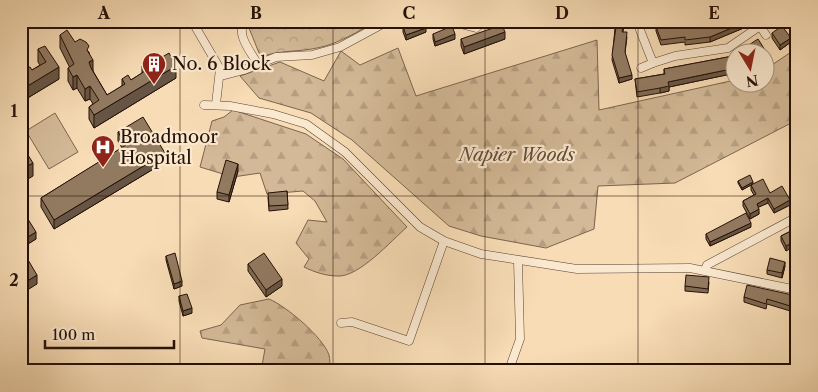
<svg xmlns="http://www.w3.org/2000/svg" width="818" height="392" viewBox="0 0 818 392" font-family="'Libre Caslon Text',serif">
<defs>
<pattern id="forest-firs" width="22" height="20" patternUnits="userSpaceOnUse" patternTransform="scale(1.25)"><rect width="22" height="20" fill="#d3b997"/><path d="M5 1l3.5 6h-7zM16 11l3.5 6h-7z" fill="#b59e81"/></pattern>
<pattern id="park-crowns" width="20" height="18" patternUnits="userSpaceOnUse" patternTransform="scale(1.25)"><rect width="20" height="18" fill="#d3b997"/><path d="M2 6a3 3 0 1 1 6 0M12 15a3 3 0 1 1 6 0" fill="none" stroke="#b59e81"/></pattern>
</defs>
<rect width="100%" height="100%" fill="#f7dcb5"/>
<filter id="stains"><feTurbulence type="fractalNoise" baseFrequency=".004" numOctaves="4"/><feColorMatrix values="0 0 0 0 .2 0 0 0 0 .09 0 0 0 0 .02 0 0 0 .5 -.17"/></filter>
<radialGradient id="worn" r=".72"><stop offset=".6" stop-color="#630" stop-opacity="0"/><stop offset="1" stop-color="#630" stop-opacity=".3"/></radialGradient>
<g fill="url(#forest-firs)" stroke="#7c644e">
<path d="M597,40l2,70 136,-30 1,2h30v-13l31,-21v72l-122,63 -77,3 -4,43 -48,19 -65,-12 -32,-10 -97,-86 -41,-27 -52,-15 -19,-22 40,-14 44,19 17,-30 19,14 38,-17 18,48z"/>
<path d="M233,110l73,24 37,25 64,68c-16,14 -48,50 -69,49 -12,0 -24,-4 -34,-9l5,-8 -13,-16 12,-23 19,2 -12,-21 -12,-10 -36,3 -7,-21 -27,4 -33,-10 12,-46 12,-4z"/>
<path d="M269,299c17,7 54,38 60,56 1,4 1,11 1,16h-69l4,-22 -63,-11 -2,-7 21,-6 19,-20z"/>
</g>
<path fill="url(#park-crowns)" stroke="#7c644e" d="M260,21l1,6 15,-3 -1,-3h102c-19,10 -38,23 -60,27 -18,4 -35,2 -53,8l-5,-3 -10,-25z"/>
<path fill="#d3b997" stroke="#7c644e" d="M55,113l23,39 -29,17 -23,-38z"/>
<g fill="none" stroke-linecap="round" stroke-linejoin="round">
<g stroke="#5a4331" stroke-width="9">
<g id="minor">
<path d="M192,21l28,48 -4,35"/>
<path d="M245,21c-10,13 6,31 12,42"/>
<path d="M449,21l27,7 9,-7"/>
<path d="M640,21v9l13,33 22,-7 53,-8 32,-22 -4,-5"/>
<path d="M548,23l1,-2"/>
<path d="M760,26l6,9"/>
<path d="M641,68l12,-5"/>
<path d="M221,76l23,-6 32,-13 36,-2 28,-8 48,-26"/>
<path d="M204,105l26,1 43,8 33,10 39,28 75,75 24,14 37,13 96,15 113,-1 107,22"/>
<path d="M705,270l2,-5 90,-48"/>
<path d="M341,323l11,-1 57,19 35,-100"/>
<path d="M509,370l11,-31 -2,-78"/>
</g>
</g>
<use href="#minor" stroke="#fae8cf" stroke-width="8"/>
</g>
<g fill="#7e6953" stroke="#251005">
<path d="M610,21h15l-2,11 4,5 -2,16 7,26 -13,4 -7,-23 3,-32 -5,-1z"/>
<path d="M770,21h13l-9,6z"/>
<path d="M403,27l23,5 -20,8 -3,-8z"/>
<path d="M656,27l43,1 47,-1 -36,15 -25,3v-3l-24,3 -5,-14z"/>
<path d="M772,33l19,9 -11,8 -8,-12z"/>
<path d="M433,34l22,5 -20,7 -2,-7z"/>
<path d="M60,35l15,7 14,10 4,19 14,24 15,-9v-7l9,1 11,-7v-7l7,-1 27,13 -82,50 -5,-9v-12l4,-3 -3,-5 -5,2 -8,-13 -4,2 -5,-9v-13h2l-10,-20z"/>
<path d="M461,39h44l-41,15 -3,-8z"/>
<path d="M38,49l21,30 -38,23v-33l11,1 8,-5 -2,-3z"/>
<path d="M736,54v20l-4,2 -1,-2 -62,13v4l-9,2 -23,4 -2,-18 29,-5v-5l69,-13z"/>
<path d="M118,132l47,30 -111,67 -13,-22v-9l81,-50 -4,-7z"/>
<path d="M238,171l-9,31 -12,-3v-7z"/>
<path d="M738,181l15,3 37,21 -16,8 -6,-10 -10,4 1,7 -9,5 -7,-13v-5l11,-6 -3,-5v-5l-9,5 -4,-7z"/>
<path d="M287,191l1,18 -19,2 -1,-14z"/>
<path d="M21,208l15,31 -13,8 -2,-2z"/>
<path d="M751,227l-41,19 -4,-7v-5z"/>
<path d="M797,228l-11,23 -5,-10v-5z"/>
<path d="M166,256l16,30 -8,3 -8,-29z"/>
<path d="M248,264l34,22 -16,11 -18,-26z"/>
<path d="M785,266l-3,12 -15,-4v-4z"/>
<path d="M709,282l-1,11 -23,-2v-5z"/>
<path d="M179,296l13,17 -9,3 -4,-15z"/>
<path d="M797,296v17l-30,-9 -1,5 -22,-7v-5z"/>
</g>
<g fill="#654" stroke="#251005">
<path d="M506,21h9v1l-9,2z"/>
<path d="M776,21h7l-9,6v-5z"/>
<path d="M746,22v5l-36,15v-5z"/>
<path d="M426,28v4l-20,8v-5z"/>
<path d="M505,32v7l-41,15v-7z"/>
<path d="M455,34v5l-20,7v-4z"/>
<path d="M791,38v4l-11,8v-5z"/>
<path d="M93,60v12l-4,3v-13z"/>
<path d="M176,66v12l-82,50v-13z"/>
<path d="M59,67v12l-38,23v-12z"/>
<path d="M731,69v5l-62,13v4l-9,2v-5l8,-6z"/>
<path d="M736,69v5l-4,2v-5z"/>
<path d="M77,75v13l-4,2v-13z"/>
<path d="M632,75v4l-13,4v-5z"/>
<path d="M90,86v13l-5,2v-12z"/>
<path d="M165,153v9l-111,67v-9z"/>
<path d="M33,163v13l-12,7v-13z"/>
<path d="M238,164v7l-9,31v-7z"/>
<path d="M753,182v2l-11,6v-2z"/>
<path d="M768,198v5l-11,5v-4z"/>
<path d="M790,200v5l-16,8v-4z"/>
<path d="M759,209v5l-9,5v-5z"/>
<path d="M751,223v4l-41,19v-4z"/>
<path d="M36,232v7l-13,8v-7z"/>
<path d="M797,240v5l-11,6v-5z"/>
<path d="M785,262v4l-3,12v-5z"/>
<path d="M37,275v9l-16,10v-9z"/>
<path d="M282,279v7l-16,11v-7z"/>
<path d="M182,281v5l-8,3v-5z"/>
<path d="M192,308v5l-9,3v-5z"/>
</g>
<g fill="#927a61" stroke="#251005">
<path d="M418,21h5l3,7 -20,7 -3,-8z"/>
<path d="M610,21h14l-2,11h5l-2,20 7,23 -13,3 -7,-23 4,-28 -1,-4 -5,-1z"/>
<path d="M721,21h25v1l-36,15 -25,3v-3l-24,3 -5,-13 26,-4 1,4 16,-2v3z"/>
<path d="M502,25l3,7 -41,15 -3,-8z"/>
<path d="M452,26l3,8 -20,8 -2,-8z"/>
<path d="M782,26l9,12 -11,7 -8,-12z"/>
<path d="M67,30l8,12 5,-3 6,3 3,4 -2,4 6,10 -4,2 2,6 16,27 18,-11 -3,-5 6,-4 3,5 14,-9 -3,-5 6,-3 1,2 20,-12 7,13 -82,49 -5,-8 10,-7 -9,-14 -5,3 -8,-14 -4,2 -5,-9 6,-4 -14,-29z"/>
<path d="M758,39l7,11 -3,2h-24z"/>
<path d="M45,46l14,21 -38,23v-21l9,-2 2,3 14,-8 -8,-13z"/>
<path d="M736,54v15l-4,2 -1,-2 -63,13 1,4 -9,2 -23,4 -2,-13 30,-5 -1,-5 69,-13z"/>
<path d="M143,117l22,36 -111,67 -13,-22 85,-53 -8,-13z"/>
<path d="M21,144l12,19 -12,7z"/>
<path d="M226,160l12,4 -9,31 -12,-3z"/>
<path d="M750,175l3,7 -11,6 -4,-7z"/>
<path d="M763,179l7,14 12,-7 8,14 -16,9 -6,-11 -11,6 2,5 -9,5 -7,-13 13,-7 -5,-9z"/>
<path d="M287,191l1,14 -19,1 -1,-13z"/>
<path d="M21,208l15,24 -13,8 -2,-2z"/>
<path d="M746,213l5,10 -41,19 -4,-8z"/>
<path d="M797,228v12l-11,6 -5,-10z"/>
<path d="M21,248l16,27 -16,10z"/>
<path d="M175,253l7,28 -8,3 -8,-28z"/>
<path d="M264,253l18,26 -16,11 -18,-26z"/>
<path d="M770,258l15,4 -3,11 -15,-3z"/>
<path d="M686,275l23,2 -1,12 -23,-3z"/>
<path d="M747,285l50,11v12l-30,-9 -1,5 -22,-7z"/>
<path d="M187,294l5,14 -9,3 -4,-15z"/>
</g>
<path fill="none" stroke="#251005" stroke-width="1" stroke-opacity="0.55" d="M180,21v350M333,21v350M485,21v350M638,21v350M21,196h776"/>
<defs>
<g id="building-pin" transform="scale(1.25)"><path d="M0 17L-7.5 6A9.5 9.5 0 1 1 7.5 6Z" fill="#8f2418" stroke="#fae8cf"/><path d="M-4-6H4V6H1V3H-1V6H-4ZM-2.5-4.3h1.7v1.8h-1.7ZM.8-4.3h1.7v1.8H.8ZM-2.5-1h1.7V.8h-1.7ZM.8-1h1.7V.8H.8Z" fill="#fff"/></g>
<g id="hospital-pin" transform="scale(1.25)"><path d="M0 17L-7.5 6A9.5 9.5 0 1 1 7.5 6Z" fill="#8f2418" stroke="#fae8cf"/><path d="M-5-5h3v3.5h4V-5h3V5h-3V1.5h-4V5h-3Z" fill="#fff"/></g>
</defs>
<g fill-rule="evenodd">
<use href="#building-pin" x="154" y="64"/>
<use href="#hospital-pin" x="103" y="147"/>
</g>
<g text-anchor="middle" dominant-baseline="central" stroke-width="4.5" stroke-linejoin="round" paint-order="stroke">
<g font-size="18" fill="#251005" stroke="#fae8cf" text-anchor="start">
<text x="172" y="64">No. 6 Block</text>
<text x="120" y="137">Broadmoor<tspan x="120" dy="21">Hospital</tspan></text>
</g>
<g font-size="18" font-style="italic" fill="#624b38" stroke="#fae8cf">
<text x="517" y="155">Napier Woods</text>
</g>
</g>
<rect width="818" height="392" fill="none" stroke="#f7dcb5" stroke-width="55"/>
<g transform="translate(750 68) rotate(170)"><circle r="24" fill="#fae8cf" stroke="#a5927e"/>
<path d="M0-4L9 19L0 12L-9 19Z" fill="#8f2418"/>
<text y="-8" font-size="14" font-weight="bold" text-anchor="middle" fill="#251005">N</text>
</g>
<path d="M45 340v8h129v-8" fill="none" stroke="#251005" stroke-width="2.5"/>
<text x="52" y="340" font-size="15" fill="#251005" stroke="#fae8cf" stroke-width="4" paint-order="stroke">100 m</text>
<rect x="28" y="28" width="762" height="336" fill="none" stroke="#251005" stroke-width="2"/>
<g font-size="16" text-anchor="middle" font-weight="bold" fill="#251005">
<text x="104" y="19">A</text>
<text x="256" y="19">B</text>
<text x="409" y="19">C</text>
<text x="562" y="19">D</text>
<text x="714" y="19">E</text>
<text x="14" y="117">1</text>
<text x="14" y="286">2</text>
</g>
<rect width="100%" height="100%" filter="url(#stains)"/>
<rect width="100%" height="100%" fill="url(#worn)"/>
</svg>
